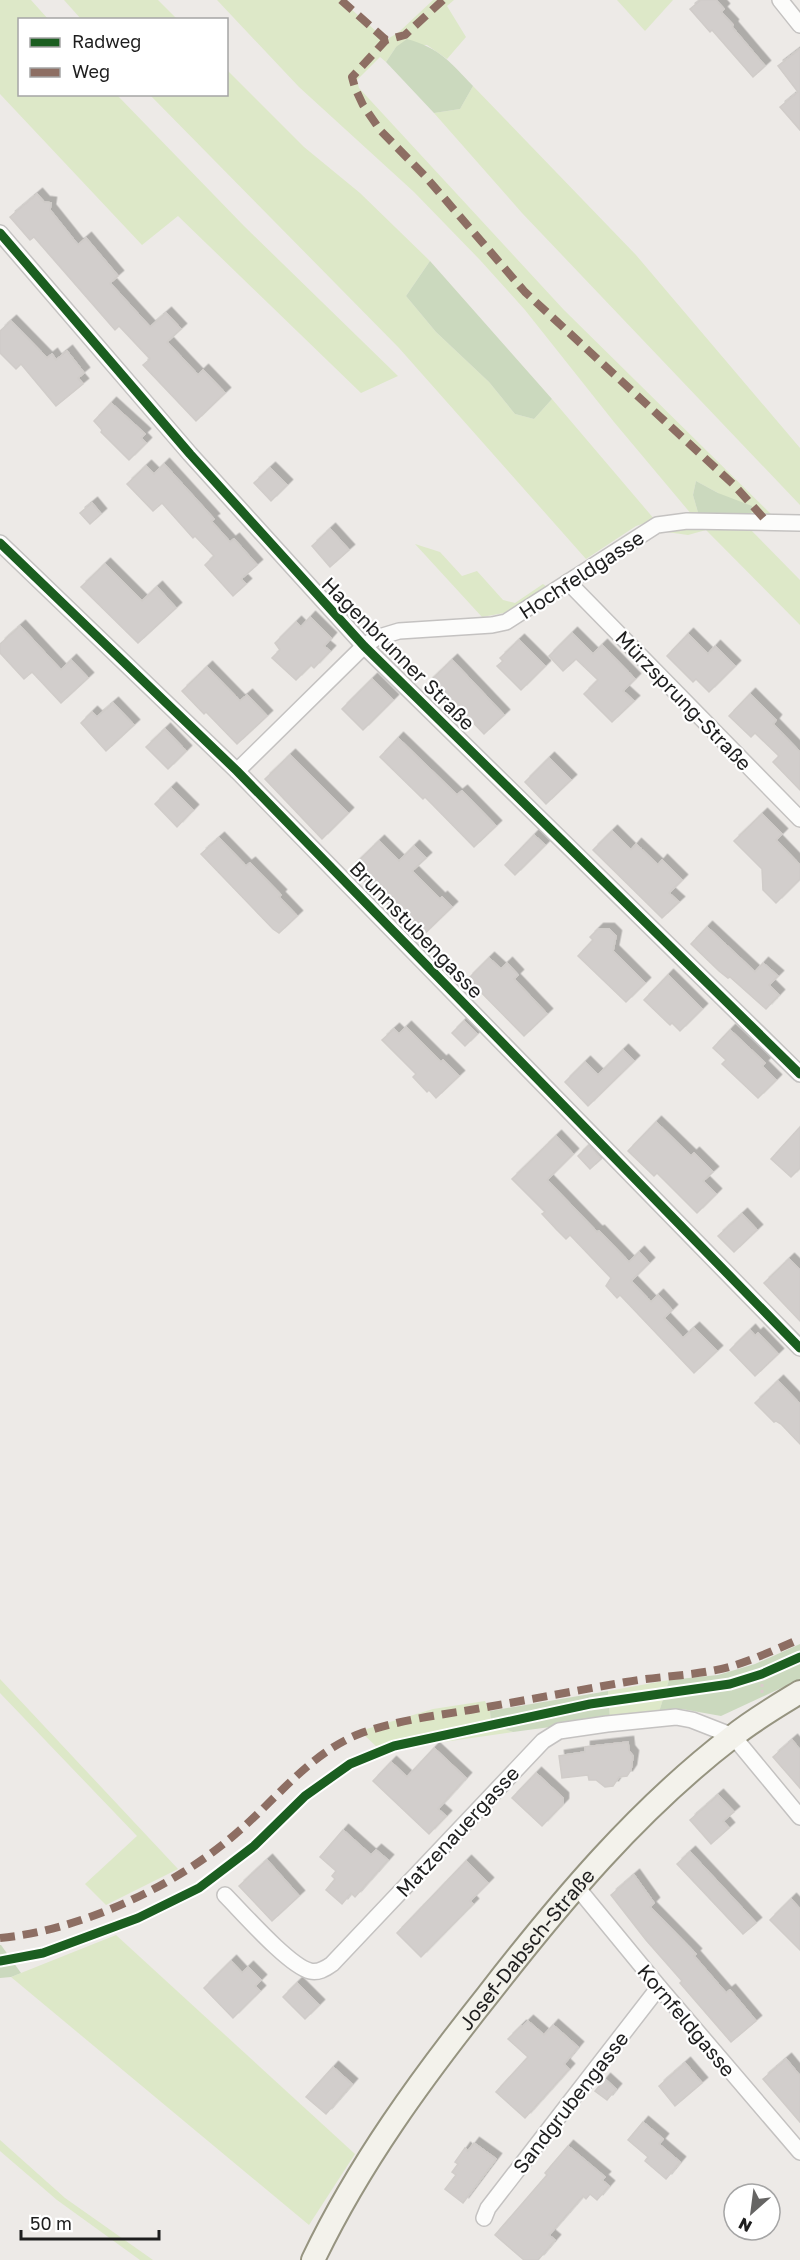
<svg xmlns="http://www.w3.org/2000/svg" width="800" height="2260" viewBox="0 0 800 2260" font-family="'Golos Text',sans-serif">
<defs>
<filter id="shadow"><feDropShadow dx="5.5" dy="-5.5" stdDeviation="0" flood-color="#0004"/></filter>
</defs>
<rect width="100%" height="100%" fill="#edeae7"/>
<g fill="#dde8c8">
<path d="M0,0h31l17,19 -28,1v74l97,1 127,131 154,150 -37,17 -183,-177 -36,29 -142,-151z"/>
<path d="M64,0h94l19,19h-96z"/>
<path d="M217,0h124l45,40 13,-8 34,-32h21l-7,6 19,31 -19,22 -20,-14 -31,2 -10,15 -6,-5 -23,23 2,8 205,222 211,208h-24l-33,-25 -22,-12 -3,14 6,21 -7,-1 -78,-93 -89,-112 -45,-50 -66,-68 -115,-105z"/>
<path d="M617,0h56l-28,31z"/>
<path d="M227,70l77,77 56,46 70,68 -24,35 30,36 53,50 26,32 19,5 18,-20 103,121 -19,6 -50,33 -187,-211 -249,-253 76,-1z"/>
<path d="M473,86l163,169 164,193v57l-278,-292 -88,-100 26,-4z"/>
<path d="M748,527l52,53v45l-94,-95 -18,5 -21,-3 19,-3z"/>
<path d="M415,544l25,8 22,24 15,-5 26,29 12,3 28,-19 4,3 -43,26 -22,4z"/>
<path d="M0,1679l178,190 -72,36 -21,-21 52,-48 -137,-143z"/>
<path d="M669,1680l-10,32 -49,7 -2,-28z"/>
<path d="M485,1701l5,10 1,13 22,8 -132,19 -21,-20 73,-22z"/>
<path d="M116,1935l239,219 -46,71 -298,-248z"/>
<path d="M0,2140l65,58 88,62h-13l-83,-60 -57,-49z"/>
</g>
<g fill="#cbd9be">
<path d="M407,39c33,9 44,24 66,47l-13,23 -26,4 -48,-51 10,-15z"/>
<path d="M430,261l122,138 -18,20 -19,-5 -26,-32 -53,-50 -30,-36z"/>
<path d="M696,481l22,12 34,13 -1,12 -52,-2 -6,-21z"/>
<path d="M800,1644v35l-6,3 -73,34 -39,-7 -23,3 10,-32 49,-5 37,-11z"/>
<path d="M608,1691l2,28 -97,13 -22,-8 -1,-13z"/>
<path d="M0,1945h1l20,28 -10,4 -11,1z"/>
</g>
<g fill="#d2cecc" stroke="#d0ccc9" stroke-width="1.5" filter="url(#shadow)">
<path d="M701,0h15l8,9 -3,3 12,13 -1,2 33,39 -12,11 -41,-47 -2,2 -20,-23z"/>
<path d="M800,49v81l-20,-23 18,-15 -20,-26z"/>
<path d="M37,194l7,8 7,1 -1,7 28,35 8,-7 32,38 -8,7 40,44 16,-14 15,16 -14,13 31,33 5,-5 22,23 -29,28 -53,-56 7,-6 -31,-33 -4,4 -81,-93 -4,3 -20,-23z"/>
<path d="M11,321l36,37 5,-4 4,6 11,-9 17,22 -6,5 5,6 -27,22 -35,-42 -5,5 -16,-16v-22z"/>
<path d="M111,403l34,31 -4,4 5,5 -17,17 -28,-28 1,-2 -8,-9z"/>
<path d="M164,464l50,55 -3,2 19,21 4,-3 23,26 -16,14 5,5 -13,12 -28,-31 9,-9 -19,-20 -2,2 -31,-35 -9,8 -26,-27 19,-18 8,8z"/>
<path d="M270,468l17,17 -16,16 -17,-18z"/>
<path d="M92,503l9,11 -11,10 -10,-11z"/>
<path d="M330,529l19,21 -19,17 -18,-21z"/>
<path d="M105,564l37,37 15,-14 19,21 -38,35 -57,-56z"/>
<path d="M310,617l21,21 -7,8 6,5 -16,17 -3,-3 -15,15 -24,-22 8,-8 -5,-7 21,-21 5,5z"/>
<path d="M20,626l41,44 10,-10 17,18 -27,25 -29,-31 -8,7 -24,-26v-9z"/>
<path d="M572,633l21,21 9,-9 33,34 -12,12 11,10 -22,21 -28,-28 14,-14 -22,-21 -13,12 -14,-15z"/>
<path d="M688,634l20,20 7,-8 20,20 -26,26 -13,-13 -3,3 -26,-26z"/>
<path d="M519,640l26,26 -24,24 -24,-24 6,-5 -3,-3z"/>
<path d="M452,660l52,55 -20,19 -26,-27 -7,-5 -3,3 -20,-22z"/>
<path d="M207,667l33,34 7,-6 20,21 -30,28 -31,-32 -2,2 -22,-23z"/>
<path d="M372,679l21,21 -30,30 -21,-21z"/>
<path d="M750,694l26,26 -3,4 27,28v38l-27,-28 6,-6 -24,-23 -4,4 -22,-21z"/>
<path d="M113,703l21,22 -28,26 -25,-28 11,-11 5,5z"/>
<path d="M165,729l21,22 -18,18 -22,-22z"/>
<path d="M398,738l59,57 5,-4 34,35 -22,21 -49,-50 -2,2 -43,-42z"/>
<path d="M290,755l58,58 -26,26 -57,-60z"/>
<path d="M549,758l22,22 -25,24 -21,-22z"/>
<path d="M171,788l22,22 -16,17 -22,-23z"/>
<path d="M762,814l20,20 -6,6 24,25v14l-24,24 -13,-13 -1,-21 -28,-28z"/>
<path d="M612,831l19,19 5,-6 22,21 4,-5 20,20 -13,13 10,9 -17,16 -69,-68z"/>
<path d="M534,835l11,10 -30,30 -10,-10z"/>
<path d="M219,838l27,28 4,-3 31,32 -2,2 18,19 -18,17 -6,-4 -72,-75z"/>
<path d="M379,841l20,20 15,-15 12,12 -14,13 28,28 2,-2 10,10 -31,30 -70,-69z"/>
<path d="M707,927l48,45 8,-9 15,13 -9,9 10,10 -13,14 -36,-32 -2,1 -9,-7 -28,-27z"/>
<path d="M598,929h11l7,7 -3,15 32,32 -19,19 -48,-46 15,-16 -3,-3z"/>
<path d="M489,958l12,11 6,-6 11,12 -4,4 33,35 -23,22 -56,-57z"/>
<path d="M668,975l34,34 -22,22 -8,-8 -2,2 -26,-25z"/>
<path d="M464,1021l13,13 -12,12 -13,-13z"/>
<path d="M406,1027l35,35 2,-2 16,16 -23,22 -7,-8 -2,2 -14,-15 3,-3 -34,-34 12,-11 5,5z"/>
<path d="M730,1030l35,33 -3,3 14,14 -18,18 -36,-34 4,-4 -13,-12z"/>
<path d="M623,1050l11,11 -46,45 -23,-24 20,-20 13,13z"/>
<path d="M656,1122l35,34 3,-3 19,19 -10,9 13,13 -19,19 -40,-40 -3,3 -26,-25z"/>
<path d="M800,1127v41l-9,9 -20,-18z"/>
<path d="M556,1136l17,18 -26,26 50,52 2,-1 30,31 10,-10 10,11 -18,18 20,21 7,-7 14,15 -8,8 19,20 11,-10 23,23 -23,22 -74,-78 -3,3 -11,-12 5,-8 -41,-43 -4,4 -10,-10 -14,-15 3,-2 -33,-33z"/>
<path d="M589,1145l12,14 -11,10 -12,-13z"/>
<path d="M742,1214l15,16 -23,22 -16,-16z"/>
<path d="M789,1259l11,11v51l-36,-38z"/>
<path d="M750,1330l5,6 3,-3 20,21 -23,22 -25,-26z"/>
<path d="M778,1381l22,23v40l-19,-20 -5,-3 -2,1 -19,-19z"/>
<path d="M792,1740l8,10v38l-27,-31z"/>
<path d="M628,1742l1,9 4,5 -2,14 -4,6 -8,1 -6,9 -8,1 -9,-7h-7l-1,-5 -26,3 -3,-22 26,-4v-5z"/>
<path d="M434,1748l32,30 -28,31 8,7 -17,18 -56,-53 18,-19 16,15z"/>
<path d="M536,1773l27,25v6l-21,22 -30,-28z"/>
<path d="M718,1795l16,17 -11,9 6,7 -18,16 -21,-24z"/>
<path d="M343,1830l28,25 5,-5 12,10 -33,37 -4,-4 -9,11 -16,-14 9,-11 -3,-3 4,-5 -16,-14z"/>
<path d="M690,1852l66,71 -13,11 -66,-70z"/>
<path d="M267,1860l32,36 -27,25 -33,-35z"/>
<path d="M466,1861l22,22 -18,18 3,3 -52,53 -24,-24z"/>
<path d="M634,1875l20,28 -4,4 46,47 -2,2 32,37 4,-3 26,31 -25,21 -51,-59 2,-2 -36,-41 -35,-45z"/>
<path d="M791,1899l9,10v41l-30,-30z"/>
<path d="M231,1961l11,12 6,-6 13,13 -6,6 5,5 -27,27 -29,-30z"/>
<path d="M297,1983l22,22 -14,14 -22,-22z"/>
<path d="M528,2021l16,14 9,-10 25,22 -14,17 5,5 -44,49 -29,-26 32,-35 -20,-18 13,-13 1,1z"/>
<path d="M786,2059l14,17v46l-37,-43z"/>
<path d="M685,2063l17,20 -27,23 -16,-20z"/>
<path d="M333,2067l19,17 -26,30 -20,-17z"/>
<path d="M605,2079l11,10 -9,11 -12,-9z"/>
<path d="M643,2122l20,17 -4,5 21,18 -14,17 -21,-18 3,-4 -20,-17z"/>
<path d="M474,2143l22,16 -33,44 -18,-14 11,-14 -4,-3 6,-8 -3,-2 10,-14 3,3z"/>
<path d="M568,2146l37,31 -3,3 7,6 -12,14 -7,-6 -4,5 -3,-3 -34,39 6,5 -17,20h-14l-29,-25 52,-60 -2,-2z"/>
</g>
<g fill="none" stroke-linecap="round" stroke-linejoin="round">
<g stroke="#c4c2c1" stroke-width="18">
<g id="minor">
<path d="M780,0l20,25"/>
<path d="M0,233l190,221 174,192 436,428"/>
<path d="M0,543l237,228 563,577"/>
<path d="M568,582l232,237"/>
<path d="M237,771l127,-125 12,-8 23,-7 93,-6 14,-3 151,-97 30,-4 113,2"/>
<path d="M576,1886l83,101 141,165"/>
<path d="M225,1895c17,17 64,71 85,76 8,2 15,-2 22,-7l211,-223 16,-10 48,-7 69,-7 16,3 41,16 67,81"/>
<path d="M484,2218l4,-10 171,-221"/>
</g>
</g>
<g stroke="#969480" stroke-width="26">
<g id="secondary">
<path id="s1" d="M313,2260c46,-96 108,-181 174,-264 73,-94 150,-186 245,-259 21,-17 45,-31 68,-45"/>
</g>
</g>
<path stroke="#dacbcb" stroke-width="3" stroke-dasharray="3 3" stroke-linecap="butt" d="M762,1693v-19"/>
<use href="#minor" stroke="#fcfcfb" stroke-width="15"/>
<use href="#secondary" stroke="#f3f2eb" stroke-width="22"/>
<g stroke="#8d6e63" stroke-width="8" stroke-dasharray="15 8" stroke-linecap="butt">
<path d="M341,0l45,40"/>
<path d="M443,0l-38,35 -19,5 -34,37 3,11 8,17 17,25 45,46 100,116 209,193 34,38"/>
<path d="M0,1938c82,-8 179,-53 240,-108 38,-33 71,-77 119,-96 35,-13 74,-18 111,-24 52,-9 104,-19 156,-28 33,-6 69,-6 103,-15 24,-7 48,-18 71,-28"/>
</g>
<g stroke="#fff" stroke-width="13">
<g id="cycleway">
<path d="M0,233l190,221 174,192 436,428"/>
<path d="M0,543l237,228 563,577"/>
<path d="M0,1961l43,-8 95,-35 61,-30 55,-42 51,-50 45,-32 44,-18 196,-42 140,-20 32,-10 38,-17"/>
</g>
</g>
<use href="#cycleway" stroke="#1b5e20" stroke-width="9"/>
</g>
<g text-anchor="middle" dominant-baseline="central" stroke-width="4.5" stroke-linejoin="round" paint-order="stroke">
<g font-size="20" fill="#1e1e1e" stroke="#fff">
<text transform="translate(581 574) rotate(-33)">Hochfeldgasse</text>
<text transform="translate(399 653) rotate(45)">Hagenbrunner Straße</text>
<text transform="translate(684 700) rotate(46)">Mürzsprung-Straße</text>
<text transform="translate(417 929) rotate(46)">Brunnstubengasse</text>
<text transform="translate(457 1831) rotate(-47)">Matzenauergasse</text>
<text stroke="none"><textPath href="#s1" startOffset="378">Josef-Dabsch-Straße</textPath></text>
<text transform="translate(687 2020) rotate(50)">Kornfeldgasse</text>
<text transform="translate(570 2102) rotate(-52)">Sandgrubengasse</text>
</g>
</g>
<rect x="18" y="18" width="210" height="78" fill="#ffffff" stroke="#a5a5a5" stroke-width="1.5"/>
<rect x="30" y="38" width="30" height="9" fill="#1b5e20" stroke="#a5a5a5" stroke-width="1.5"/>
<text x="72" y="48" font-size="18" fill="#1e1e1e">Radweg</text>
<rect x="30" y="68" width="30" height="9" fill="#8d6e63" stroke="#a5a5a5" stroke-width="1.5"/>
<text x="72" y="78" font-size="18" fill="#1e1e1e">Weg</text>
<g transform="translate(752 2212) rotate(208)"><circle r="28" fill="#ffffff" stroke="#a5a5a5" stroke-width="1.5"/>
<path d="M0-4.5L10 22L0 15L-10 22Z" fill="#666564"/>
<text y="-9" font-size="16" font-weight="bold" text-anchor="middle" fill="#1e1e1e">N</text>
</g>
<path d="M21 2230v9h138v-9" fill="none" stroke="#1e1e1e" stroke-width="3"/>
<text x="30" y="2230" font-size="18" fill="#1e1e1e" stroke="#ffffff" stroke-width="4.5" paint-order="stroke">50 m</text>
</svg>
